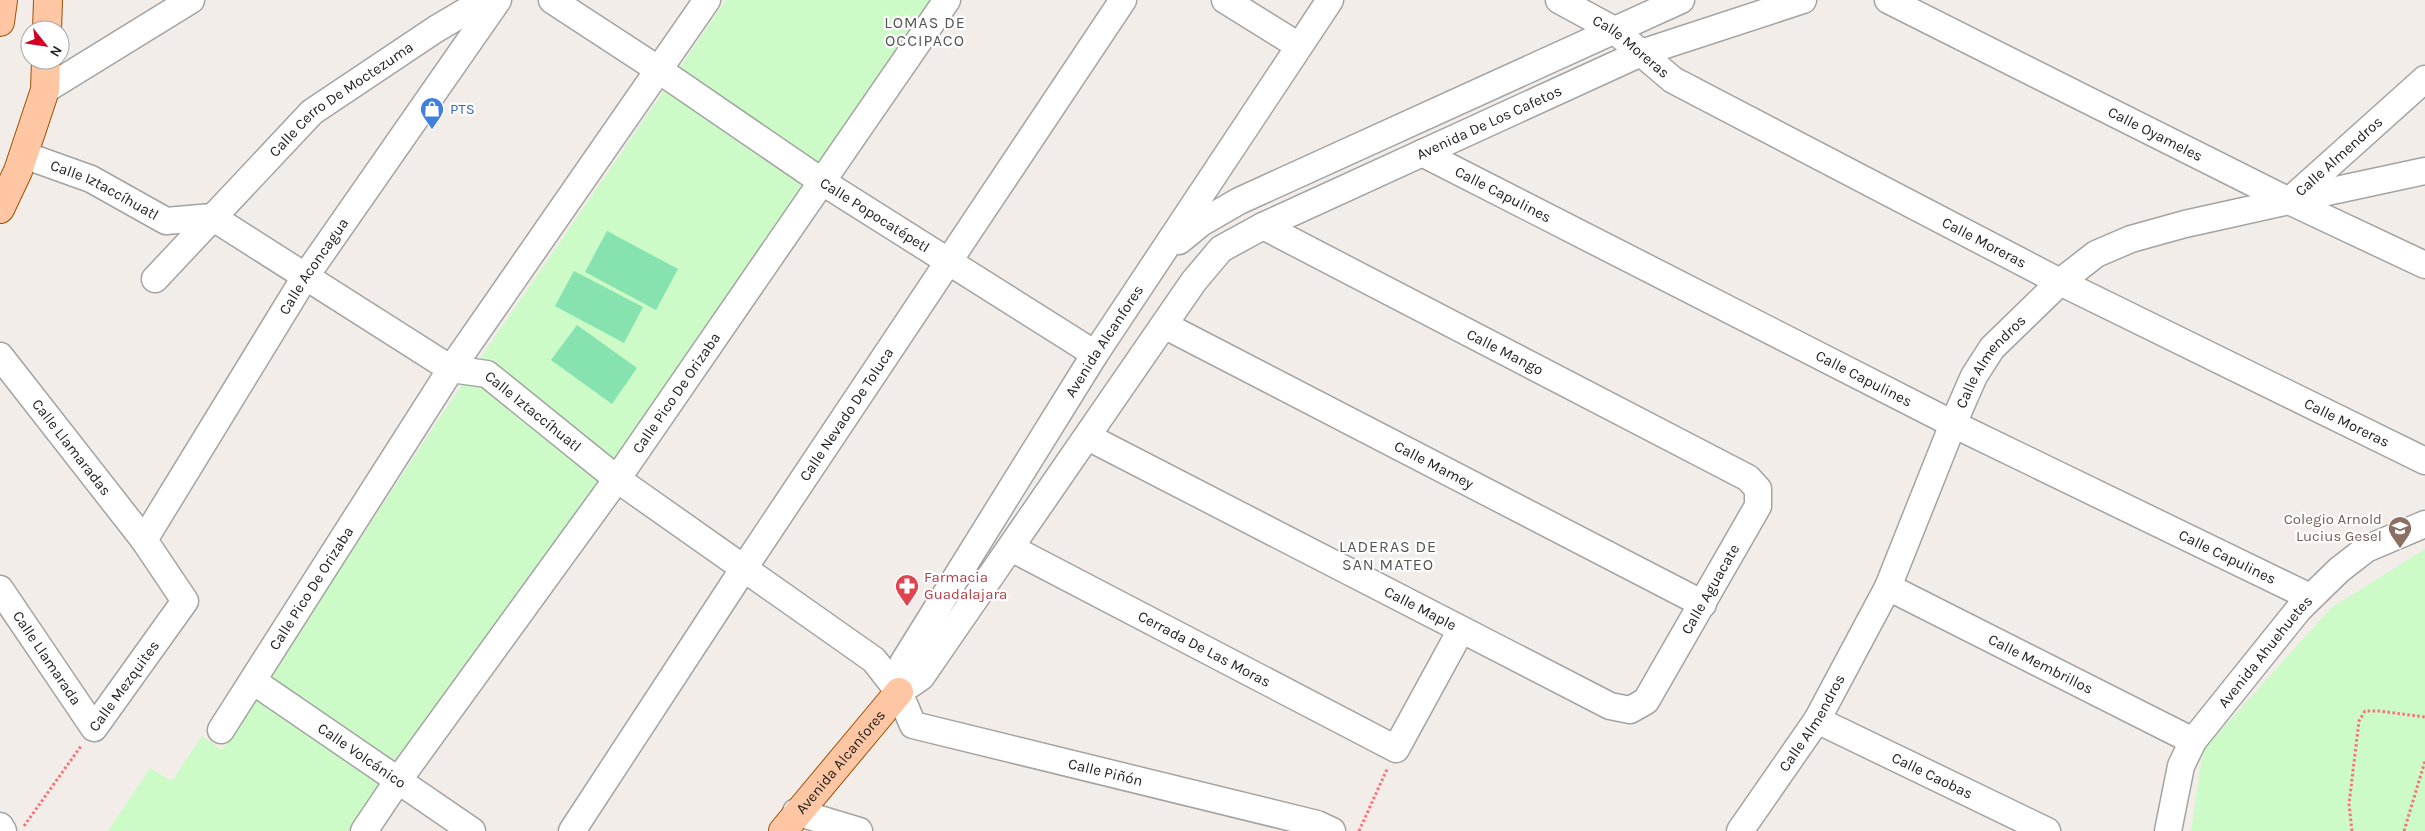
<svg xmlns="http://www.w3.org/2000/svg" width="2425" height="831" viewBox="0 0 2425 831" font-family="Karla,sans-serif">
<rect width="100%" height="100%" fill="#f2ede9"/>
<g fill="#ccfbc7">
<path d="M726,0h213l-573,831h-258l42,-63 22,13 30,-45 20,14 218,-333z"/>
<path d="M2425,549v282h-234l12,-81 128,-142z"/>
</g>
<g fill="#86e2af">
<path d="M607,231l71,38 -22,41 -71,-38z"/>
<path d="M574,271l69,36 -19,36 -69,-37z"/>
<path d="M577,325l60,43 -25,36 -61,-44z"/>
</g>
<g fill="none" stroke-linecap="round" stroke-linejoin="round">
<g stroke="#a3a3a3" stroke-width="29">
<g id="minor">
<path id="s1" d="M552,0l107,70 162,111 274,173"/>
<path d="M1225,0l74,46"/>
<path id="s2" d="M1559,0l55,30 59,50 387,202 365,179"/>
<path id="s3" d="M1888,0l401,201 136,64"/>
<path d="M45,90l146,-90"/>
<path id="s4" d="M1422,153l531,271 357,173"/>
<path id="s5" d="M24,155l67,24 75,42 46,-4 239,152 36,5 130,105 257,181 25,32 14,33 404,99 15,7"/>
<path d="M2290,200l135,-29"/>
<path d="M1179,241l22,-18 38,-22 442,-201"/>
<path id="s6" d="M155,279l157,-167 124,-83 49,-29"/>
<path id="s7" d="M1164,325l539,279"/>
<path id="s8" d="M0,356l144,184 41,61 -91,127 -94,-139"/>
<path id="s9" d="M1088,437l522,269 20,4 16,-9 112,-195v-17l-10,-11 -485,-252"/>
<path id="s10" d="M144,540l161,-263 193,-277"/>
<path id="s11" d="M1011,548l385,201 65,-119"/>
<path id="s12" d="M1888,587l305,154"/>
<path id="s13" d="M253,681l219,150"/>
<path id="s14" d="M899,692l22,-15 273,-396 27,-32 42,-23 378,-173 162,-53"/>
<path id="s15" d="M899,692l4,-29 192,-309 235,-354"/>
<path id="s16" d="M1817,720l230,111"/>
<path id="s17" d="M221,730l230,-361 256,-369"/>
<path d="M796,812l63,19"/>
<path d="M0,826l3,5"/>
<path id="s18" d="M364,831l33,-49 220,-303 330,-479"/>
<path id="s19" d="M572,831l172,-263 379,-568"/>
<path id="s20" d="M1740,831l77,-111 71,-133 65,-163 21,-48 18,-28 68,-66 36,-28 35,-15 54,-15 104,-23 136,-122"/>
<path id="s21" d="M2168,831l13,-65 12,-25 106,-132 40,-39 27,-21 59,-25"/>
</g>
</g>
<g stroke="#a04f00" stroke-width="30">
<g id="major">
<path d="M0,22l3,-22"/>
<path d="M47,30l1,-30"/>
<path d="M0,209l18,-38 27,-81 1,-30"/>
<path id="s22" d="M783,831l116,-139"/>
</g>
</g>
<g stroke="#fd6f79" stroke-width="3" stroke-dasharray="2.5 2.5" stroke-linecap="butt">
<path d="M24,826l57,-80"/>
<path d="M1359,831l29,-64"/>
<path d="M2352,831l-3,-27 10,-83 6,-10h14l46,6"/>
<path d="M2404,831l21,-70"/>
</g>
<use href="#minor" stroke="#fff" stroke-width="26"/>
<use href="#major" stroke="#fec6a2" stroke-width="28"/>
</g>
<defs>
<g id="shop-pin" transform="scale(1.25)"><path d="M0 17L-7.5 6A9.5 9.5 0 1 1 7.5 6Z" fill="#3f7fe0" stroke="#fff"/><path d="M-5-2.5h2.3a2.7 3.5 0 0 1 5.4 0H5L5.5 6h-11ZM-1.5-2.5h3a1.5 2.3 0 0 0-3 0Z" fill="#fff"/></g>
<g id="school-pin" transform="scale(1.25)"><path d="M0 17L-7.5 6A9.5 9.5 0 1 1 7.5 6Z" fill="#8d6e63" stroke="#fff"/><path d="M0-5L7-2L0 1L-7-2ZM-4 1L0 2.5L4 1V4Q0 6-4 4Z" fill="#fff"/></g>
<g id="pharmacy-pin" transform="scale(1.25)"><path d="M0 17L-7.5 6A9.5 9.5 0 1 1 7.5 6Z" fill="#e0444e" stroke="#fff"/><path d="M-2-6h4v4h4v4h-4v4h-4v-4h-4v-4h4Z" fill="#fff"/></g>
</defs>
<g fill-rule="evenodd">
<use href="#shop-pin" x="432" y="109"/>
<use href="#school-pin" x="2400" y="528"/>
<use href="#pharmacy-pin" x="907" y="586"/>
</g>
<g text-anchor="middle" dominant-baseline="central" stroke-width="4.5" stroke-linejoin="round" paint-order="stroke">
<g font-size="15" fill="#222" stroke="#fff">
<text stroke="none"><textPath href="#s2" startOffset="86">Calle Moreras</textPath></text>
<text stroke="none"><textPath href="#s6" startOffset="260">Calle Cerro De Moctezuma</textPath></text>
<text stroke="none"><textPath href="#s14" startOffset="846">Avenida De Los Cafetos</textPath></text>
<text stroke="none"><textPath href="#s3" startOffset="299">Calle Oyameles</textPath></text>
<text stroke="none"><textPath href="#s20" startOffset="955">Calle Almendros</textPath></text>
<text stroke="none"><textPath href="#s5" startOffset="88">Calle Iztaccíhuatl</textPath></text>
<text stroke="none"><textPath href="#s4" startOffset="91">Calle Capulines</textPath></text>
<text stroke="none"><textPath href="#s1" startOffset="388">Calle Popocatépetl</textPath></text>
<text stroke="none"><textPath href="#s2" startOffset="491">Calle Moreras</textPath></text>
<text stroke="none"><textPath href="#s10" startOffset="322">Calle Aconcagua</textPath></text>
<text stroke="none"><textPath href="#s15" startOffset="409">Avenida Alcanfores</textPath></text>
<text transform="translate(1505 352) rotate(27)">Calle Mango</text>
<text stroke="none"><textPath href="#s20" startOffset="535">Calle Almendros</textPath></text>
<text stroke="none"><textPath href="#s4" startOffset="496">Calle Capulines</textPath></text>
<text stroke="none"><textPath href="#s18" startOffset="538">Calle Pico De Orizaba</textPath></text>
<text stroke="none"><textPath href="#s5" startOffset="582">Calle Iztaccíhuatl</textPath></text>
<text stroke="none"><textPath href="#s19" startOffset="499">Calle Nevado De Toluca</textPath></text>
<text stroke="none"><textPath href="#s2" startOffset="896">Calle Moreras</textPath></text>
<text stroke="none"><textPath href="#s8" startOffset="116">Calle Llamaradas</textPath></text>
<text stroke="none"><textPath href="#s7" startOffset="304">Calle Mamey</textPath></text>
<text stroke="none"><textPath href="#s4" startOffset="901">Calle Capulines</textPath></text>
<text stroke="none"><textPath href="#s17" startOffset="168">Calle Pico De Orizaba</textPath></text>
<text stroke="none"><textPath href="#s9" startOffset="755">Calle Aguacate</textPath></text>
<text stroke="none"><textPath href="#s9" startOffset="374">Calle Maple</textPath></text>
<text stroke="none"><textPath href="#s11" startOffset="218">Cerrada De Las Moras</textPath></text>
<text stroke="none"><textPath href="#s21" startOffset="209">Avenida Ahuehuetes</textPath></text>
<text transform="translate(47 658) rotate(56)">Calle Llamarada</text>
<text stroke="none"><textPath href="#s12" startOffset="171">Calle Membrillos</textPath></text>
<text transform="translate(124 686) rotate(-54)">Calle Mezquites</text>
<text stroke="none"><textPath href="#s20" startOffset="130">Calle Almendros</textPath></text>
<text stroke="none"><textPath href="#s13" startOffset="132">Calle Volcánico</textPath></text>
<text stroke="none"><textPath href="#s22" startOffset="90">Avenida Alcanfores</textPath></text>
<text stroke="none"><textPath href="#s5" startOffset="1279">Calle Piñón</textPath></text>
<text stroke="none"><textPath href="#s16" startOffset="128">Calle Caobas</textPath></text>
</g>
<g font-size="15" fill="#366cbe" stroke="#fff" text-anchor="start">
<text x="450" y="109">PTS</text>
</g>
<g font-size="15" fill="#785e54" stroke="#fff" text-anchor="end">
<text x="2382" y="519">Colegio Arnold<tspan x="2382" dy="17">Lucius Gesel</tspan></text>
</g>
<g font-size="15" fill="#be3a42" stroke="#fff" text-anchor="start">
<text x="924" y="577">Farmacia<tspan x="924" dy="17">Guadalajara</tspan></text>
</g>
<g font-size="16" letter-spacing="1" fill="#555" stroke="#fff">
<text x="925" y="22">LOMAS DE<tspan x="925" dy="18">OCCIPACO</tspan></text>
<text x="1388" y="546">LADERAS DE<tspan x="1388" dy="18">SAN MATEO</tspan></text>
</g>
</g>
<g transform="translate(45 45) rotate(120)"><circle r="24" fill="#ffffff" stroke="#a7a7a7"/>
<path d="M0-4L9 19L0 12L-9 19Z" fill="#d40024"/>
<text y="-8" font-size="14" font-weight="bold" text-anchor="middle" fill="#222222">N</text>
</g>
</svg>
